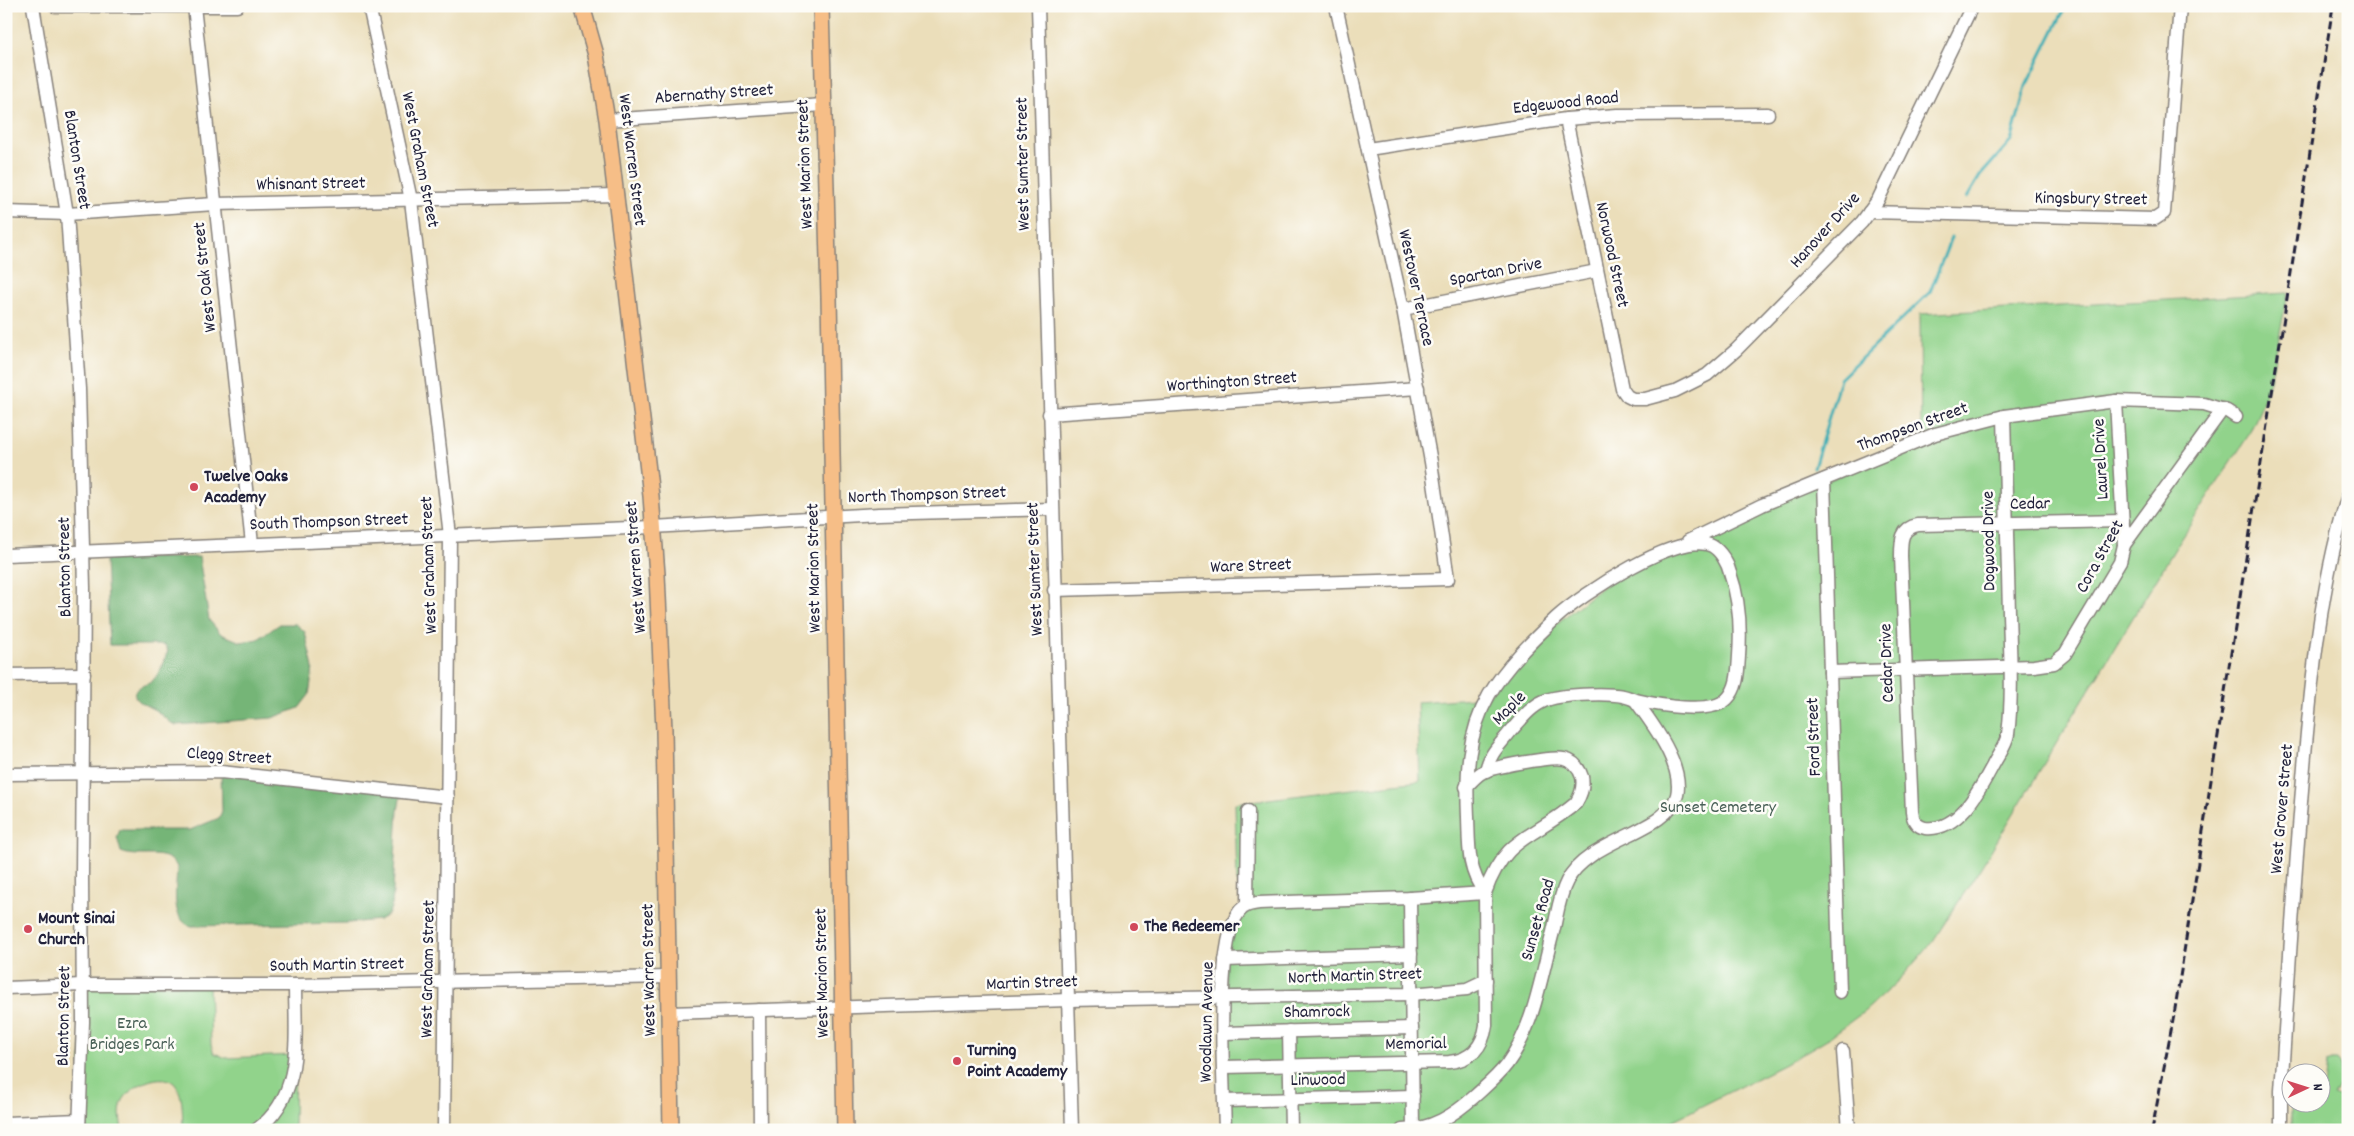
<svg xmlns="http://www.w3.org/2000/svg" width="2354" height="1136" viewBox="0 0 2354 1136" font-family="Dekko,sans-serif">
<rect width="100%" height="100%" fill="#fdfcf7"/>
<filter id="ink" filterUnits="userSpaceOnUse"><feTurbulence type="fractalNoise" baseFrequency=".02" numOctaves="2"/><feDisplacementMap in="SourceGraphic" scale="10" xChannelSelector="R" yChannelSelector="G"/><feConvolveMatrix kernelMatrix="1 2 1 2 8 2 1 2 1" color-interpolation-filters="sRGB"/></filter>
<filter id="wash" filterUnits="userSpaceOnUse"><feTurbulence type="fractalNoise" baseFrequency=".0096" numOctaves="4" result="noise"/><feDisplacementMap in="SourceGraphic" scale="20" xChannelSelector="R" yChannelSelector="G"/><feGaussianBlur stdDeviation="1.12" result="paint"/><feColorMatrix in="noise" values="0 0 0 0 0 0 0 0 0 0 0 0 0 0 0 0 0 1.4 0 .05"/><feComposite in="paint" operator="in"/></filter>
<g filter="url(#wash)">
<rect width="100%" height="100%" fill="#ebdeba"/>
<g fill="#91d38b" stroke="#5a7a63">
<path d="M2288,293l-18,88 -10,29 -12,26 -69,106 -201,330 -45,69 -32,37 -36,33 -38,28 -42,25 -131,66h-429l1,-178 21,-60 -6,-3 -4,-6 -2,-80 185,-22 -3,-79 71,-5 37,-48 98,-79 298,-130 -1,-126z"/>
<path d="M83,985h126l2,60 3,8 12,5 69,-3 -1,75h-111c-1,-13 1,-31 -6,-43 -11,-20 -53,0 -56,19 -2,7 0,17 1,24h-43z"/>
<path d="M2332,1061h5l4,5 -1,18 -7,12 15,2v32h-57v-29l1,3h30l5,-41z"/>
</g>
<g fill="#74b577" stroke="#4b6c59">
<path d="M199,557l10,63 12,14 20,8 17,-3 22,-15h16l9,8 8,36 -4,27 -10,13 -27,10 -96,7c-9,-3 -13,-10 -21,-15 -7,-4 -31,-13 -15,-23 5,-3 10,-3 14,-8 6,-6 10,-20 14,-28l-3,-6h-55l-4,-86z"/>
<path d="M221,772l185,20 -6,7 -2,12 -6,94 -4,10 -9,5 -31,3 -157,3c-22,-7 -14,-40 -14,-59 -10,-20 -38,-7 -56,-15l-4,-15 3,-7h70l29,-12 3,-7z"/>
</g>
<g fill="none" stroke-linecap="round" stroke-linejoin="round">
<g stroke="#3eafb5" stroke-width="3">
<path d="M1967,198l13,-22 31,-35 15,-55 40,-80"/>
<path d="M1814,468l26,-89 90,-87 21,-54"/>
</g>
</g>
</g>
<g filter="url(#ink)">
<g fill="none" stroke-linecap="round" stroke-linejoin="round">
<g stroke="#86807a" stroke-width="15">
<g id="minor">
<path d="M33,6l34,208 12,175 5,199 -2,287 1,147 -4,108"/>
<path d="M55,6h182"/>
<path d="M194,6l58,538"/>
<path d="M369,6l42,194 39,336 -6,594"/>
<path d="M1038,6l34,1124"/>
<path d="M1566,119l56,270 5,7 6,3h12l30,-8 32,-16 29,-25 126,-128 16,-22 94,-194"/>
<path d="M607,120l216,-15"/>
<path d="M1368,149l198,-30 51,-4 151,-1"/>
<path d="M6,212l61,2 148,-10 402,-9"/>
<path d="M1869,212l286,7 9,-6 16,-207"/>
<path d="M1403,309l194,-38"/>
<path d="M2116,401l8,144"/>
<path d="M1049,414l369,-26"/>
<path d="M2004,416c2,66 3,131 5,197 1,39 4,82 -1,121 -2,11 -10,21 -15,31 -13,24 -34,67 -68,63 -9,-2 -12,-8 -13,-16l-11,-256c0,-16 0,-28 17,-31l205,-4"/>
<path d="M1824,480l16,512"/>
<path d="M1688,541l74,-36 173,-71 69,-18 112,-15 88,3 23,7 9,6"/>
<path d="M6,555l647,-28 226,-13 173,-5"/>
<path d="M1054,590l394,-11 -17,-117 -28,-153 -67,-303"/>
<path d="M1830,672l204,-6 20,-3 11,-9 55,-92 4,-17 99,-136"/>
<path d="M6,675l78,-1"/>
<path d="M6,774l215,-2 227,25"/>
<path d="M1485,893c-18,-23 -16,-48 -17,-76 -2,-43 -1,-83 21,-122 17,-29 43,-54 67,-77 25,-23 124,-89 156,-72 9,5 16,18 18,27 9,25 11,56 9,83 -1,15 -1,32 -12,43 -16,16 -70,6 -91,1 -4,-1 -8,-3 -13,-4 -17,-3 -64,-2 -79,5 -14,6 -24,20 -34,31 -10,13 -21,22 -24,39"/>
<path d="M1410,898l3,231"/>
<path d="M1247,905l1,-94"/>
<path d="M1225,960l186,-6"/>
<path d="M6,988l77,-3h212l374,-8"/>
<path d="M759,1010l1,120"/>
<path d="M670,1013l398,-13 343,-6 56,-5 19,-9"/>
<path d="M1289,1031l2,99"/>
<path d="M1223,1033l189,-5"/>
<path d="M1843,1051l6,79"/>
<path d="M1224,1067l225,-5c22,-2 34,-15 37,-37l-1,-132c20,-58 50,-55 91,-90 5,-8 8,-16 6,-26 -3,-9 -8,-16 -18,-18 -11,-3 -73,8 -83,14 -6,4 -10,9 -15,14"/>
<path d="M1225,1101l188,-5"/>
<path d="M6,1123l73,-3"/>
<path d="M256,1130c48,-34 39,-94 39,-145"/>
<path d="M1225,1130c-1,-45 -11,-186 14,-218 5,-7 12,-8 20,-9l151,-5 75,-5"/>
<path d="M1402,1130c30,-1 51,-14 73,-34 11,-10 23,-20 32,-32 27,-37 34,-88 46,-132 4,-16 6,-36 14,-51 21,-42 101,-49 110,-86 7,-30 -25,-72 -42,-95"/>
<path d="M2281,1130v-39c7,-104 13,-209 22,-313 8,-95 17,-192 45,-283"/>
</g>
</g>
<g stroke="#86807a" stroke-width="18">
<g id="major">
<path d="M582,6l14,49 11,65 44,376 6,78 7,156 7,400"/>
<path d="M821,6l8,291 16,833"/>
</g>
</g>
<use href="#minor" stroke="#fff" stroke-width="12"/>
<use href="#major" stroke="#f6be87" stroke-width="15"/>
<path stroke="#22223b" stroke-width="3" stroke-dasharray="8 4" stroke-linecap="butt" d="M2152,1130l22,-115 159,-1009"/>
</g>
</g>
<g fill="#d1495b" stroke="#fdfcf7" stroke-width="2">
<circle cx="194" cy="487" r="5"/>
<circle cx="1134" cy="927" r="5"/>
<circle cx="28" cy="929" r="5"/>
<circle cx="957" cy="1061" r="5"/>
</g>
<g text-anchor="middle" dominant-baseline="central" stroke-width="5" stroke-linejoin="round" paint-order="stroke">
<g font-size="18" fill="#22223b" stroke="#fdfcf7">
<text transform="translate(714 95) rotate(-4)">Abernathy Street</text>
<text transform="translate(1566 104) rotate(-6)">Edgewood Road</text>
<text transform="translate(76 160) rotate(81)">Blanton Street</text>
<text transform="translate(419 160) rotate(79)">West Graham Street</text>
<text transform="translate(631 160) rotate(83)">West Warren Street</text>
<text transform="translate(806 164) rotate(-92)">West Marion Street</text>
<text transform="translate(1024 164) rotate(-91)">West Sumter Street</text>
<text transform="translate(311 185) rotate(-1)">Whisnant Street</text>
<text transform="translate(2091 200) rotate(1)">Kingsbury Street</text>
<text transform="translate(1826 231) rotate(-48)">Hanover Drive</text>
<text transform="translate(1611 255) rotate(78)">Norwood Street</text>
<text transform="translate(1496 273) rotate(-11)">Spartan Drive</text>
<text transform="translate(206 277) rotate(-96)">West Oak Street</text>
<text transform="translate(1415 288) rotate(78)">Westover Terrace</text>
<text transform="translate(1232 383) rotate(-4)">Worthington Street</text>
<text transform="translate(1913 428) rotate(-20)">Thompson Street</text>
<text transform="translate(2102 459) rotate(-93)">Laurel Drive</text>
<text transform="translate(927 496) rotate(-2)">North Thompson Street</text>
<text transform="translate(2030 505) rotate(-1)">Cedar</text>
<text transform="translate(329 523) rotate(-2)">South Thompson Street</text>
<text transform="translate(1990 541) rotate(-91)">Dogwood Drive</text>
<text transform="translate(2101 557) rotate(-61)">Cora Street</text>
<text transform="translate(430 565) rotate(-92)">West Graham Street</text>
<text transform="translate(66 567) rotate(-91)">Blanton Street</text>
<text transform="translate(637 567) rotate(-94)">West Warren Street</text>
<text transform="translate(1251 567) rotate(-2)">Ware Street</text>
<text transform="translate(815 568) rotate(-91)">West Marion Street</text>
<text transform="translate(1036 569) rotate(-92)">West Sumter Street</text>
<text transform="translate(1888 663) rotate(-92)">Cedar Drive</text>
<text transform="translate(1510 709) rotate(-45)">Maple</text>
<text transform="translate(1815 737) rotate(-92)">Ford Street</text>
<text transform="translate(229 757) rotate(4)">Clegg Street</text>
<text transform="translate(2283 809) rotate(-85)">West Grover Street</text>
<text transform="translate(1539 920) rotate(-74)">Sunset Road</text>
<text transform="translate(337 966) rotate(-1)">South Martin Street</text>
<text transform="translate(429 969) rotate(-89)">West Graham Street</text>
<text transform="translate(650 970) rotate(-91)">West Warren Street</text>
<text transform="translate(823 973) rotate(-91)">West Marion Street</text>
<text transform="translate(1355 977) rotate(-2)">North Martin Street</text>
<text transform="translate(1032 984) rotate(-2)">Martin Street</text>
<text transform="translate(1317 1013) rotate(-1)">Shamrock</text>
<text transform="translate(65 1016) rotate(-89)">Blanton Street</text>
<text transform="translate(1208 1022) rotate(-89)">Woodlawn Avenue</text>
<text transform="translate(1416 1045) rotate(-1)">Memorial</text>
<text transform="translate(1318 1081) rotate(-1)">Linwood</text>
</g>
<g font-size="18" font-weight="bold" fill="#22223b" stroke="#fdfcf7" text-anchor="start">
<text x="204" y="477">Twelve Oaks<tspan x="204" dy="21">Academy</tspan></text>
<text x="38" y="919">Mount Sinai<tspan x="38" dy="21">Church</tspan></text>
<text x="1144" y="927">The Redeemer</text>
<text x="967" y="1051">Turning<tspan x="967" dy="21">Point Academy</tspan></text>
</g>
<g font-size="18" fill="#496057" stroke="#fdfcf7">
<text x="1718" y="808">Sunset Cemetery</text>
<text x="132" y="1024">Ezra<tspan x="132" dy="21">Bridges Park</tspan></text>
</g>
</g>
<rect width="2354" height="1136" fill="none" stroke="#fdfcf7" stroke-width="25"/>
<g transform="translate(2306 1088) rotate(86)"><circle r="24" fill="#fdfcf7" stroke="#a5a5ac"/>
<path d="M0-4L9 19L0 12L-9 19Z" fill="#d1495b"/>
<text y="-8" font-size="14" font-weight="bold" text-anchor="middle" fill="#22223b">N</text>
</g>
</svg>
